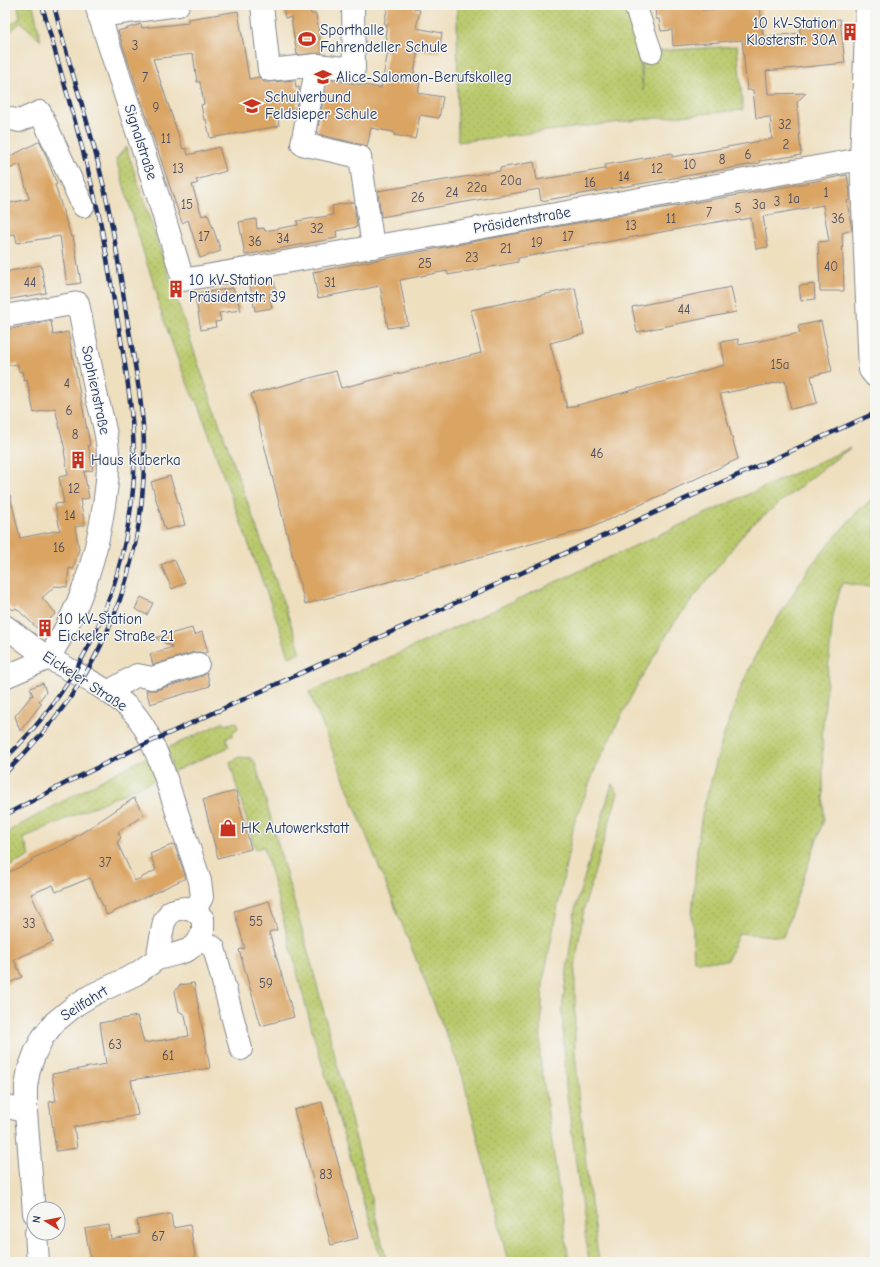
<svg xmlns="http://www.w3.org/2000/svg" width="880" height="1267" viewBox="0 0 880 1267" font-family="'Comic Neue',sans-serif">
<defs>
<pattern id="grass-dots" width="8" height="8" patternUnits="userSpaceOnUse"><rect width="8" height="8" fill="#b9c96b"/><path d="M2 2h.1M6 6h.1" fill="none" stroke="#9ead5f" stroke-width="1.8" stroke-linecap="round"/></pattern>
</defs>
<rect width="100%" height="100%" fill="#f6f6f2"/>
<filter id="ink" filterUnits="userSpaceOnUse"><feTurbulence type="fractalNoise" baseFrequency=".025" numOctaves="2"/><feDisplacementMap in="SourceGraphic" scale="8" xChannelSelector="R" yChannelSelector="G"/><feConvolveMatrix kernelMatrix="1 2 1 2 8 2 1 2 1" color-interpolation-filters="sRGB"/></filter>
<filter id="wash" filterUnits="userSpaceOnUse"><feTurbulence type="fractalNoise" baseFrequency=".012" numOctaves="4" result="noise"/><feDisplacementMap in="SourceGraphic" scale="16" xChannelSelector="R" yChannelSelector="G"/><feGaussianBlur stdDeviation="0.9" result="paint"/><feColorMatrix in="noise" values="0 0 0 0 0 0 0 0 0 0 0 0 0 0 0 0 0 1.4 0 .05"/><feComposite in="paint" operator="in"/></filter>
<g filter="url(#wash)">
<rect width="100%" height="100%" fill="#eedfbf"/>
<g fill="url(#grass-dots)" stroke="#6a7c64">
<path d="M18,5h15l8,36 -20,-19 -16,14v-7l15,-11z"/>
<path d="M457,5h177l9,86 -2,-39 96,-6 6,64 -97,9 -188,23z"/>
<path d="M126,147l74,222 101,283 -12,5 -9,-28 -63,-171 -18,-53 -7,-10 -13,-32 -20,-57 -2,-13 -11,-32 -30,-102z"/>
<path d="M850,448l-25,19 -77,61 -74,95 -38,64 -39,77 -23,60 -31,158 -3,75 29,205h-61l-46,-188 -153,-382 77,-33z"/>
<path d="M875,496v88l-6,3 -27,-4 -9,32 -11,121 2,83 -41,118 -44,-4 -12,28h-33l-2,-45 5,-67 5,-35 21,-77 16,-45 14,-32 10,-19 49,-77 42,-49z"/>
<path d="M224,722l1,3 11,-3 2,6 -5,4 -1,4 -6,2 3,9 -57,25 -3,-7 3,-3 -6,-9 -5,24 -138,61 7,18 -25,13v-36l119,-65z"/>
<path d="M239,757l11,1 5,4 60,215 72,285h-5l-68,-225 -50,-190 -9,2 -25,-86z"/>
<path d="M612,784l6,9 -34,115 -9,59v85l12,122 12,88h-10l-23,-174 -4,-79 13,-100z"/>
</g>
<g id="blocks">
<g fill="#daa464">
<path d="M283,5h26l2,9h5l6,39 -25,2 -6,-38 -6,1z"/>
<path d="M388,5h26v4l6,1 -4,18 26,5 -3,20 -21,-3 -4,23 7,2 -3,18 25,4 -4,21 -19,-3 -5,24 -21,-4v-3l-23,-4 -4,19 -4,-2 -46,-11 10,-55 54,9 7,-36 -4,-1 3,-14h-2l2,-13h-3z"/>
<path d="M655,5h46l1,5 37,-3 -1,-2h22l3,32 37,-4 -1,-10 41,-4 5,44 -79,8 2,23 38,-1 -9,9 4,53 -42,6 1,2 -219,38 -2,-12 -158,28 -3,-26 122,-20v-3l34,-6 3,18 68,-11v-4l67,-12v4l100,-18 -2,-22 -14,1 -3,-28h-6l-5,-50 -69,6 -1,-16 -11,1 -2,-12h-3z"/>
<path d="M238,11l11,68 10,-2 5,5h6l25,-2 1,8 3,-1v4l-3,17 -19,4 2,14 -69,12 -4,-19 -2,1 -3,-15 3,-1 -4,-22h-3l-4,-28 -40,5 30,90 3,-1 2,7 31,-8 7,24 -30,9 2,3 -6,2 10,31 6,-2 13,37 -21,7 -12,-38 -6,3 -64,-192 23,-7 1,4 46,-5v-4z"/>
<path d="M40,141l17,43 -2,1 16,52 2,-1 8,47 -14,2 -7,-49 -43,7 -2,-9 -10,2v-32l24,-5 -9,-35 -15,7v-12z"/>
<path d="M847,175l3,17v8l-3,1 5,29 -10,3 2,58h-24l-2,-49 11,-1 -6,-36 -60,11 5,31 -12,2 -5,-31 -23,4v-2l-210,38v4l-70,13 -1,-4 -47,9 8,45 -20,3 -8,-42 -62,12 -5,-26 201,-38 287,-50z"/>
<path d="M354,202l3,25 -21,4 1,7 -92,17 -6,-33 17,-3 1,10 7,-1 1,3 33,-6 -1,-4 36,-6 -1,-9z"/>
<path d="M41,265l5,28 -41,7v-28z"/>
<path d="M274,281l2,11 -7,2 3,14 -17,3 -5,-26z"/>
<path d="M814,284l1,15 -14,2 -2,-15z"/>
<path d="M731,287l5,25 -99,20 -5,-25z"/>
<path d="M233,288l8,22 -22,3 2,8 -6,1 1,5 -15,3 -6,-36z"/>
<path d="M575,288l9,46 -34,9 17,65 158,-43 -4,-23 17,-3 1,6 61,-12 -2,-7 23,-5 11,50 -21,5 6,27 -26,6 -6,-28 -65,13 18,65 -147,69 -286,76 -54,-210 85,-23 5,17 140,-35 -10,-43z"/>
<path d="M51,321l2,14 15,-3 22,113h-2l5,25 -9,2 5,26 -9,2 5,25 -10,2 4,22 -6,20 -4,-1 -2,19 -12,-1 -13,12 14,15 -17,17 -23,-22 -3,2 -8,-8v-107h5l10,43 40,-8 -5,-26 9,-1 -5,-26 9,-2 -4,-25h1l-10,-42 -21,5 -7,-33 -3,1 -2,-10 -3,1 -1,-8 -13,2v-36z"/>
<path d="M170,476l15,49 -20,5 -14,-48z"/>
<path d="M174,559l11,24 -13,6 -11,-24z"/>
<path d="M141,597l12,6 -6,12 -12,-6z"/>
<path d="M192,628l2,7 8,-3 6,20 -5,1 -3,-1h-6l-41,13 -3,-11 23,-7 -18,-9z"/>
<path d="M207,673l3,13 -60,18 -4,-14h10l46,-14z"/>
<path d="M43,683l3,9 -7,9 3,2 -22,28 -5,-15 17,-21 1,1 -3,-8z"/>
<path d="M236,791l15,58 -33,9 -15,-58z"/>
<path d="M134,798l10,17 -26,17 3,6 -4,4 18,39 21,-11 -6,-16 24,-10 12,34 -79,37 -17,-37 -34,14 -3,-7 -22,9 22,48 -39,18 8,17 -17,8v-111l27,-13 -1,-2 43,-19v-2z"/>
<path d="M269,901l8,29 -8,2 25,85 -33,9 -22,-76 6,-2 -11,-37z"/>
<path d="M194,983l16,85 -79,12 7,35 -64,12 3,21 -21,3 -7,-49 7,-1 -4,-27 54,-10 -6,-41 37,-7 7,27 45,-7 -4,-21 -6,-4 -4,-20 5,-6z"/>
<path d="M322,1102l36,136 -27,7 -37,-135z"/>
<path d="M171,1214l2,14 17,-3 6,37h-105l-6,-33 24,-4 2,14 28,-5 -2,-14z"/>
</g>
</g>
</g>
<g filter="url(#ink)">
<use href="#blocks" fill-opacity="0" stroke="#84878e" stroke-width="1"/>
<g fill="none" stroke-linecap="round" stroke-linejoin="round">
<g stroke="#84878e" stroke-width="24">
<g id="minor">
<path d="M96,5l61,188 26,87 279,-49 399,-72"/>
<path d="M262,5l7,65 48,-5 37,4 -1,-64"/>
<path d="M635,5l16,47"/>
<path d="M867,5l-6,154 9,211 5,6"/>
<path d="M99,16l79,-11"/>
<path d="M317,65l-15,79 58,13 13,90"/>
<path d="M8,118l11,3 21,-9 43,94"/>
<path d="M5,316l73,-13c6,31 13,63 19,95 4,14 8,29 10,44 3,21 0,43 -3,63 -9,60 -24,102 -55,153"/>
<path d="M5,626c15,11 29,23 44,32 27,16 57,29 80,50 22,19 37,71 46,98 8,25 17,50 25,75l2,16 -7,13"/>
<path d="M5,677l44,-19"/>
<path d="M108,692l29,-17 15,3 46,-14"/>
<path d="M200,938l14,10 27,101"/>
<path d="M5,1106l21,6"/>
<path d="M34,1213l-8,-101v-25l3,-18 6,-16 8,-16 12,-15 22,-18 15,-9 44,-21 21,-15 19,-5 12,-4 10,-8 5,-10v-13c-12,-13 -15,-13 -32,-8l-7,11 -7,37"/>
<path d="M36,1233l2,29"/>
</g>
</g>
<use href="#minor" stroke="#fff" stroke-width="22"/>
<g stroke="#1b2f5e" stroke-width="4.5">
<g id="rail">
<path d="M5,759c65,-64 108,-143 123,-234 4,-22 7,-45 6,-68 -1,-51 -10,-101 -19,-151 -6,-32 -10,-64 -17,-95 -16,-70 -37,-137 -56,-206"/>
<path d="M5,773c23,-22 43,-45 62,-71 52,-72 78,-163 77,-251 0,-42 -9,-85 -16,-126 -8,-52 -15,-103 -28,-154 -13,-56 -33,-110 -46,-166"/>
<path d="M5,815l61,-32 73,-36 252,-115 484,-219"/>
</g>
</g>
<use href="#rail" stroke="#f6f6f2" stroke-width="3" stroke-dasharray="9" stroke-linecap="butt"/>
</g>
</g>
<defs>
<g id="building-bare" transform="scale(1.38)"><path d="M-4-6H4V6H1V3H-1V6H-4ZM-2.5-4.3h1.7v1.8h-1.7ZM.8-4.3h1.7v1.8H.8ZM-2.5-1h1.7V.8h-1.7ZM.8-1h1.7V.8H.8Z" fill="#c8321e" stroke="#f6f6f2" stroke-width="2.5" paint-order="stroke"/></g>
<g id="stadium-bare" transform="scale(1.38)"><path d="M0-5a6.5 5 0 1 0 0 10a6.5 5 0 1 0 0-10ZM-3.5-1.8h7v3.6h-7Z" fill="#c8321e" stroke="#f6f6f2" stroke-width="2.5" paint-order="stroke"/></g>
<g id="school-bare" transform="scale(1.38)"><path d="M0-5L7-2L0 1L-7-2ZM-4 1L0 2.5L4 1V4Q0 6-4 4Z" fill="#c8321e" stroke="#f6f6f2" stroke-width="2.5" paint-order="stroke"/></g>
<g id="shop-bare" transform="scale(1.38)"><path d="M-5-2.5h2.3a2.7 3.5 0 0 1 5.4 0H5L5.5 6h-11ZM-1.5-2.5h3a1.5 2.3 0 0 0-3 0Z" fill="#c8321e" stroke="#f6f6f2" stroke-width="2.5" paint-order="stroke"/></g>
</defs>
<g fill-rule="evenodd">
<use href="#building-bare" x="850" y="32"/>
<use href="#stadium-bare" x="307" y="39"/>
<use href="#school-bare" x="323" y="77"/>
<use href="#school-bare" x="252" y="106"/>
<use href="#building-bare" x="176" y="289"/>
<use href="#building-bare" x="78" y="460"/>
<use href="#building-bare" x="45" y="628"/>
<use href="#shop-bare" x="228" y="828"/>
</g>
<g text-anchor="middle" dominant-baseline="central" stroke-width="3" stroke-linejoin="round" paint-order="stroke">
<g font-size="13" fill="#4b4c60">
<text x="135" y="45">3</text>
<text x="145" y="77">7</text>
<text x="156" y="107">9</text>
<text x="785" y="124">32</text>
<text x="166" y="138">11</text>
<text x="786" y="144">2</text>
<text x="748" y="154">6</text>
<text x="722" y="159">8</text>
<text x="690" y="164">10</text>
<text x="178" y="168">13</text>
<text x="657" y="168">12</text>
<text x="624" y="176">14</text>
<text x="511" y="180">20a</text>
<text x="590" y="182">16</text>
<text x="477" y="187">22a</text>
<text x="452" y="192">24</text>
<text x="826" y="192">1</text>
<text x="418" y="197">26</text>
<text x="794" y="198">1a</text>
<text x="777" y="201">3</text>
<text x="187" y="204">15</text>
<text x="759" y="204">3a</text>
<text x="738" y="208">5</text>
<text x="709" y="212">7</text>
<text x="671" y="218">11</text>
<text x="838" y="218">36</text>
<text x="631" y="225">13</text>
<text x="317" y="228">32</text>
<text x="204" y="236">17</text>
<text x="568" y="236">17</text>
<text x="283" y="238">34</text>
<text x="255" y="241">36</text>
<text x="537" y="242">19</text>
<text x="506" y="248">21</text>
<text x="472" y="257">23</text>
<text x="425" y="263">25</text>
<text x="831" y="266">40</text>
<text x="30" y="282">44</text>
<text x="330" y="282">31</text>
<text x="684" y="309">44</text>
<text x="780" y="364">15a</text>
<text x="67" y="383">4</text>
<text x="69" y="410">6</text>
<text x="75" y="434">8</text>
<text x="597" y="453">46</text>
<text x="74" y="488">12</text>
<text x="70" y="515">14</text>
<text x="59" y="547">16</text>
<text x="105" y="862">37</text>
<text x="256" y="921">55</text>
<text x="29" y="923">33</text>
<text x="266" y="983">59</text>
<text x="115" y="1044">63</text>
<text x="168" y="1055">61</text>
<text x="326" y="1174">83</text>
<text x="158" y="1236">67</text>
</g>
<g font-size="15" fill="#1b2f5e" stroke="#f6f6f2" text-anchor="start">
<text x="837" y="23" text-anchor="end">10 kV-Station<tspan x="837" dy="17">Klosterstr. 30A</tspan></text>
<text x="320" y="30">Sporthalle<tspan x="320" dy="17">Fahrendeller Schule</tspan></text>
<text x="336" y="77">Alice-Salomon-Berufskolleg</text>
<text x="265" y="97">Schulverbund<tspan x="265" dy="17">Feldsieper Schule</tspan></text>
<text x="189" y="280">10 kV-Station<tspan x="189" dy="17">Präsidentstr. 39</tspan></text>
<text x="91" y="460">Haus Kuberka</text>
<text x="58" y="619">10 kV-Station<tspan x="58" dy="17">Eickeler Straße 21</tspan></text>
<text x="241" y="828">HK Autowerkstatt</text>
</g>
<g font-size="15" fill="#1b2f5e" stroke="#f6f6f2">
<text transform="translate(141 142) rotate(72)">Signalstraße</text>
<text transform="translate(522 220) rotate(-10)">Präsidentstraße</text>
<text transform="translate(96 390) rotate(78)">Sophienstraße</text>
<text transform="translate(85 681) rotate(33)">Eickeler Straße</text>
<text transform="translate(84 1003) rotate(-32)">Seilfahrt</text>
</g>
</g>
<rect width="880" height="1267" fill="none" stroke="#f6f6f2" stroke-width="20"/>
<g transform="translate(46 1221) rotate(280)"><circle r="19" fill="#f6f6f2" stroke="#9ea6b7"/>
<path d="M0-3L7 15L0 10L-7 15Z" fill="#c8321e"/>
<text y="-6" font-size="11" font-weight="bold" text-anchor="middle" fill="#1b2f5e">N</text>
</g>
</svg>
